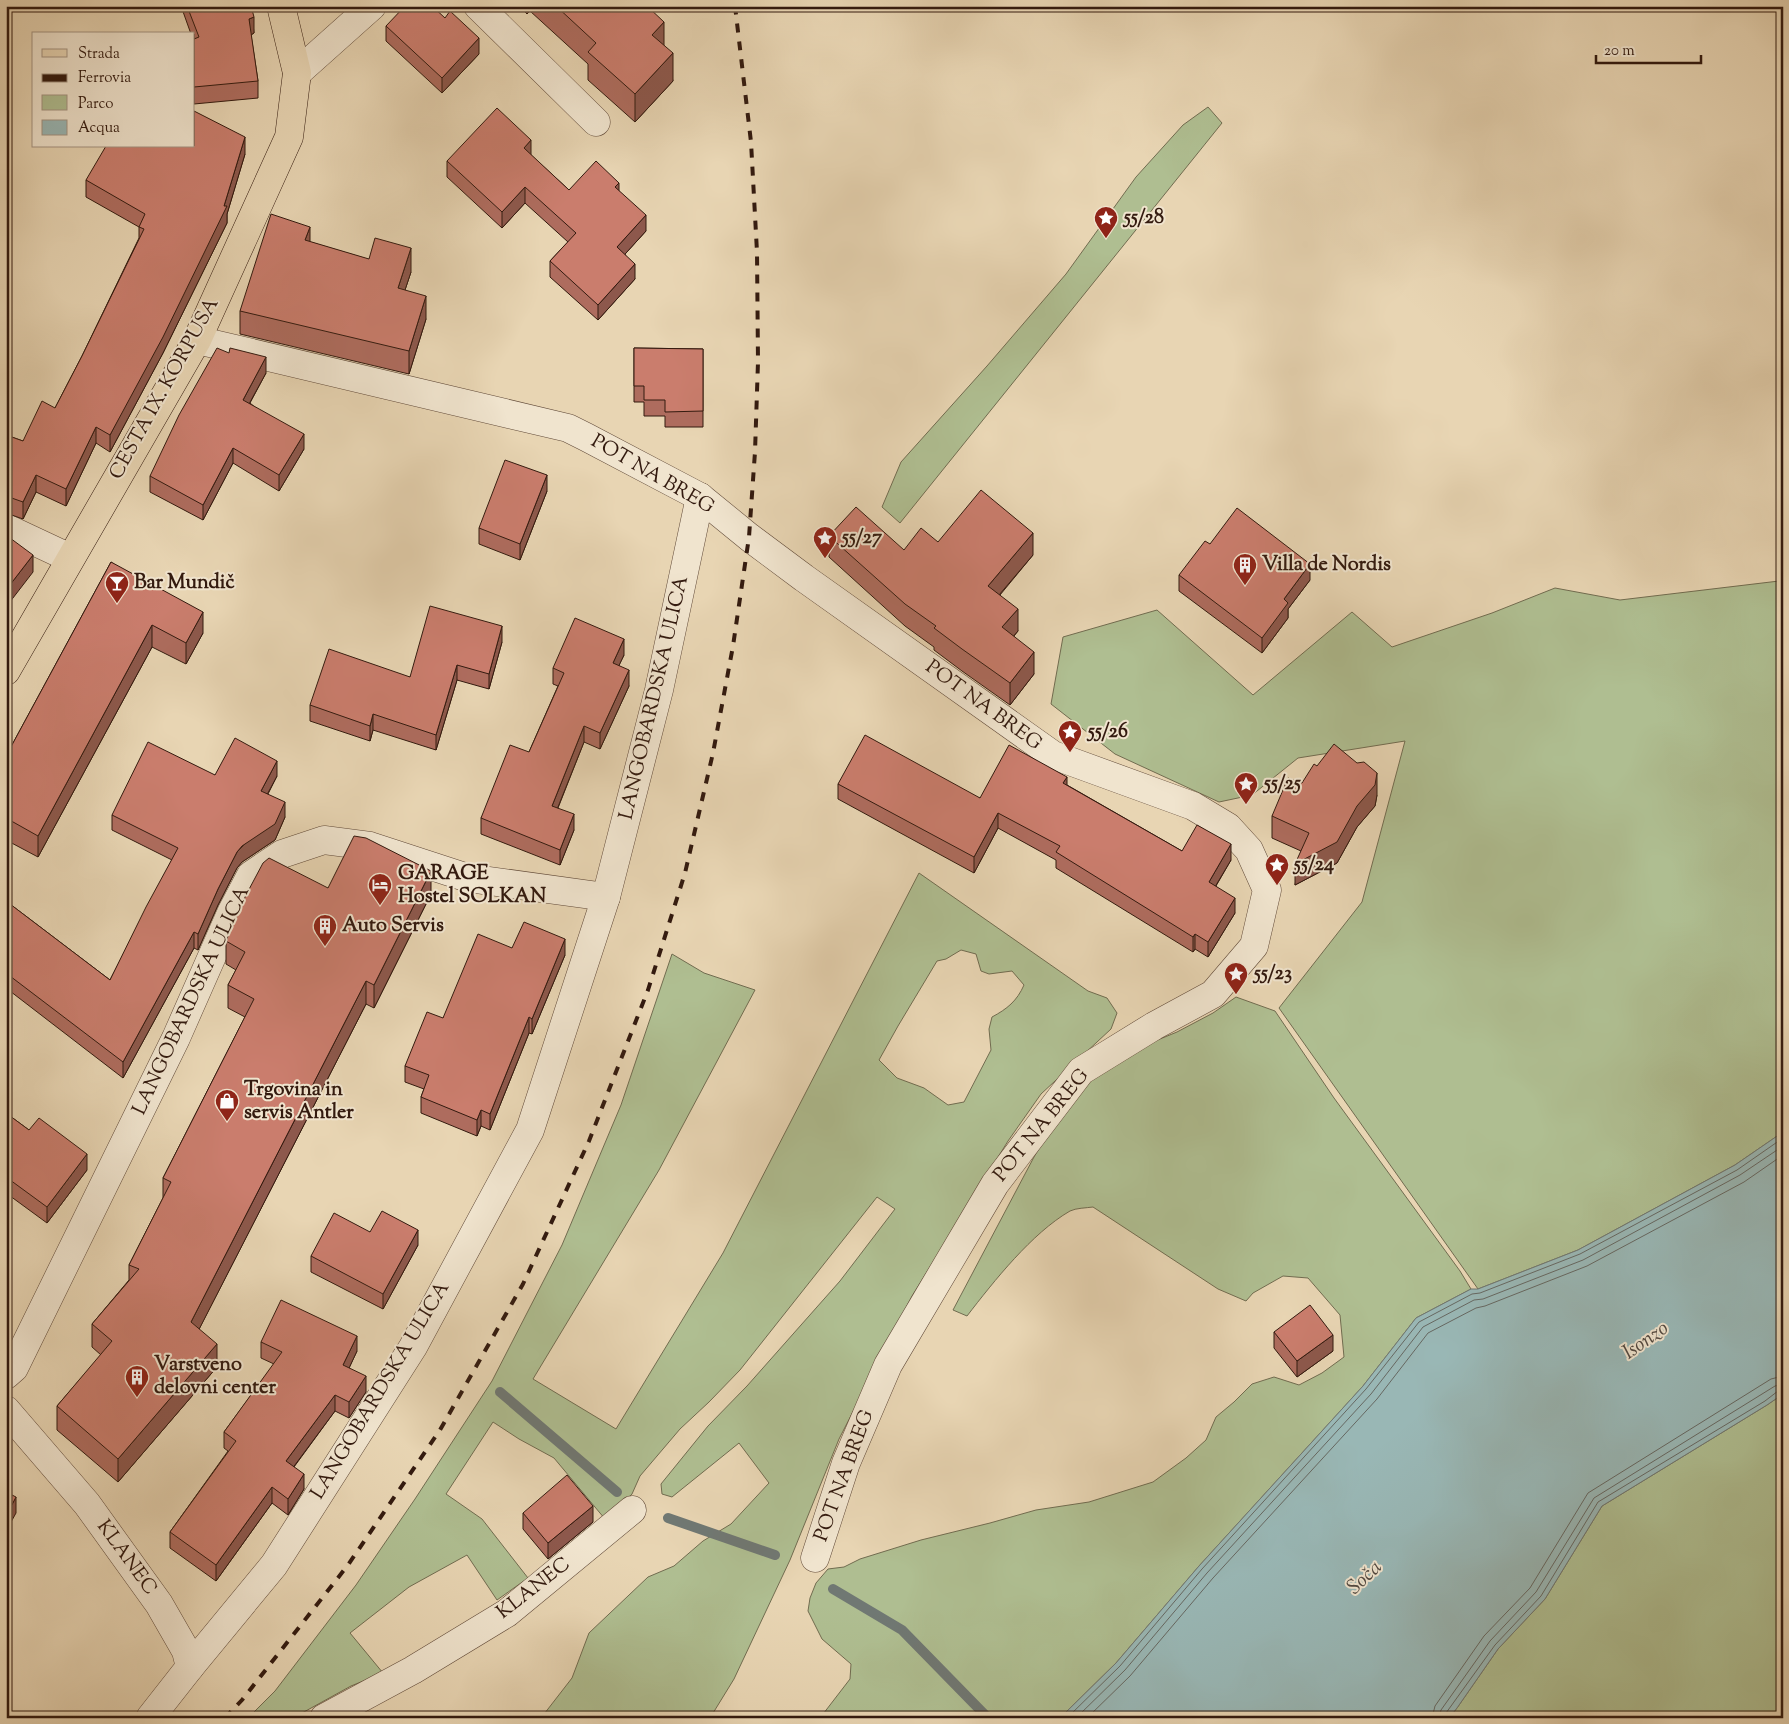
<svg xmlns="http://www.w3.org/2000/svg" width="1789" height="1724" viewBox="0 0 1789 1724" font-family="'Sorts Mill Goudy',serif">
<rect width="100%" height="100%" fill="#e8d5b3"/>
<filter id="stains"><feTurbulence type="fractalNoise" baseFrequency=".004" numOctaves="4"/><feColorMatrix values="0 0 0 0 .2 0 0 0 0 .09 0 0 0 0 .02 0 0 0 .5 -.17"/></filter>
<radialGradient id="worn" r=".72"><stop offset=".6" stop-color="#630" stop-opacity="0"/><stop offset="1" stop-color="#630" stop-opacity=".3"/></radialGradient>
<g fill="#afbe91" stroke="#716c50" fill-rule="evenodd">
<path d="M1208,107l14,16 -322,400 -18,-16 19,-45 86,-96 79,-92 70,-97 47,-52z"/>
<path d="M1783,577v555l-48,33 -157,85 -100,39 -199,-281 83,-106 43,-161 -107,17 -46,37 -33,7 -104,-48 -64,-50 12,-67 94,-27 96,85 99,-83 40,35 100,-34 63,-25 65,12 159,-19z"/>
<path d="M919,873l169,118 19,7 10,15 -6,16 -70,65 -33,47 -96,155 -73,143 -49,121 -56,119 -24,39h-169l31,-40 17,-45 59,-56 26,-11 29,-25 28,-17 38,-41 -30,-40 -67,54 -10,-3 -1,-10 47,-58 39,-40 93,-105 55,-72 -18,-12 -137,173 -31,32 -29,27 -40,47 -8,18 -14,15 -13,10 -51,-61 -35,-19 -26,-17 -47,72 36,25 46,59 -31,22 -30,-45 -58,32 -59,46 33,40 -32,13 -58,32h-45l27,-27 81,-106 59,-86 77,-118 70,-136 59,-140 51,-151 32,19 51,17 -96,180 -126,209 83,50 107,-176zM961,950l15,4 5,17 8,3 23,-3 12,14c-7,16 -17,24 -32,32l-3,12 2,21 -27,52 -16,3 -24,-17 -27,-10 -18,-18 19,-34 39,-65 9,-2z"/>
<path d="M1236,997l39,14 59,87 126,173 11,18 -55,29 -53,68 -164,180 -83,97 -56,55h-240l30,-39 1,-15 -29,-25 -14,-28 2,-13 6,-15 12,-14 16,-2 16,-8 61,-19 69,-17 46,-13 53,-8 64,-20 33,-24 20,-18 10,-23 18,-15 18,-18 22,-7 25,8 23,-12 22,-16 -4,-42 -32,-37 -25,-2 -30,17 -7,8 -28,-12 -125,-82c-7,1 -17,1 -23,4 -38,22 -76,70 -103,105l-14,-6 81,-153 25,-42 50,-55 68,-28 36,-19z"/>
<path d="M1783,1394v324h-334l8,-10 41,-59 47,-50 57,-93 165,-101z"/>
</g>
<path fill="#99b7b5" stroke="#707873" d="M1783,1132v262l-16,11 -165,101 -57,93 -47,50 -41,59 -8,10h-389l56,-55 83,-97 164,-180 53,-68 55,-29h7l100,-39 157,-85z"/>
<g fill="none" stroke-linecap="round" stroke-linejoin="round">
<g stroke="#666862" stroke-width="1">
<path d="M1067,1718l53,-52 82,-97 164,-180 53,-67 53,-28 8,-1 100,-39 157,-84 46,-32"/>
<path d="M1076,1718l49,-48 82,-97 164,-179 52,-67 51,-27 9,-1 100,-39 157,-85 43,-29"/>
<path d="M1087,1718l43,-42 83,-98 164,-179 51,-66 48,-25 9,-2 102,-40 157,-84 39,-27"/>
<path d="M1432,1718l3,-12 49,-70 46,-48 58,-95 183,-114 12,-3"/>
<path d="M1439,1718l2,-8 49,-69 46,-49 58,-94 181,-112 8,-2"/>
<path d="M1445,1718l1,-5 49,-68 46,-49 57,-94 167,-101 13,-10 5,-1"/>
</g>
<g stroke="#707873" stroke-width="10">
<path d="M500,1392l117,100"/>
<path d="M668,1518l107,37"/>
<path d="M833,1589l69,41 86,88"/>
</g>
<g stroke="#604938" stroke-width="29">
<g id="minor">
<path d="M478,6l118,116"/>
<path d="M297,73l75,-67"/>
<path d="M197,340l371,88 18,9 114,60 49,40 55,41 249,177 140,51 35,21 21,23 18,40 -13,56 -41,48 -59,32 -73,45 -86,113 -107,181 -42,98 -31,95"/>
<path d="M6,528l64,30"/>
<path d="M6,1375l8,-7 162,-330 56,-127 19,-36 31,-21 42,-14 46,6 98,32 138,19"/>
<path d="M6,1410l81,94 72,100 27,47 4,16 -40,51"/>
<path d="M190,1667l84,-102 139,-218 117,-217 76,-233 53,-207 41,-193"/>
<path d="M324,1718l89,-48 94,-57 125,-103"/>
</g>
</g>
<g stroke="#331a0f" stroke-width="29">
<path id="major" d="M6,671l191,-331 92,-203 8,-64 -16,-67"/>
</g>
<use href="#minor" stroke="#f0e4ce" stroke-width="28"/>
<use href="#major" stroke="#e8d5b3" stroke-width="28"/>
<path stroke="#331a0f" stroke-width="4" stroke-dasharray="9 9" stroke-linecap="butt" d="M225,1718l17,-18 106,-135 92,-135 83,-146 66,-143 59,-151 37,-117 28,-120 20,-107 16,-109 6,-85 3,-90 -1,-110 -6,-110 -16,-136"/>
</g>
<g fill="#ae6c5e" stroke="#331a0f">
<path d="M181,6h70l3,27 -3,2 7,46v17l-64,6v-70h-3z"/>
<path d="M519,6h128l17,40 9,35 -38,41 -47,-42v-16l-58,-53 -3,3z"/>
<path d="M445,18l34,36 -37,39 -56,-52v-15z"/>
<path d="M245,154l-18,60v9l-64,130 -53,99 -14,-9 -30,63 -30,-14 -13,27 -17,-6v-78l17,6 32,-33 27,-52 57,-118v-11l-53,-30v-17z"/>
<path d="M531,155l38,35 50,1 27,40 -21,23 10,25 -37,41 -48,-43v-16l18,-19 -43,-39 -23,25 -55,-51v-16z"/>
<path d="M310,242l101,30 -6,18 21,29 -17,55 -169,-40v-23z"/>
<path d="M634,348l69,1v78h-38v-11h-21v-14h-10z"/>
<path d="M266,373l-16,30 54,46 -25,42 -46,-28 -30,57 -53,-28v-16z"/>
<path d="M547,491l-27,69 -41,-16v-16z"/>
<path d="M829,536l75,14 34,-8 95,13 -33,40 18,36 -4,5 20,38 -24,31 -48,-34 -28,-21v-3l-29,-21 -76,-69z"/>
<path d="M1210,544l100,36 -22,29v9l-26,35 -83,-62v-16z"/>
<path d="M111,562l92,71 -17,31 -34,-17 -114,210 -32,-17v-84z"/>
<path d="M502,642l-13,47 -32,-9 -21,70 -63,-20 -3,11 -60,-20v-16l100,-28z"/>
<path d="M624,655l-5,10 10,21 -29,63 -16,-7 -26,66 16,22 -14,35 -79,-31v-16l48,-66 29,-66 -5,-2v-16z"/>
<path d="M215,775l62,1 -9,18 17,23 -10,23 -33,22 -5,6 -19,37 -20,45 -4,-2 -71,130 -117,-90v-87l104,79 62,-120 -60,-30v-15z"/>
<path d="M1302,783l75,12 -2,11 -18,21 -20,36 -42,22 6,-34 -29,-13v-22z"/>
<path d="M838,784l142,14 87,-13 115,66 49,9 -15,26 19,27 -27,44 -13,-8 -2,3 -137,-84v-8l-58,-32 -24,45 -136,-74z"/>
<path d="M328,888l103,6 -57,114 -8,-4 -167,325 18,38 -99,115 -61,-52v-24l44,-51 -9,-8v-23l37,-44v-15l34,-67v-20l82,-161 -17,-9v-23l8,-15 -10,-6v-23z"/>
<path d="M512,948l53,7 -33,79 -3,-1 -39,97 -9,-4 -4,10 -56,-23v-16l3,-8 -19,-7v-16l38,-48z"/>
<path d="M6,1113l23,17 58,40 -40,53 -41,-30z"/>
<path d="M370,1232l48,13 -35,64 -72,-37v-16z"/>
<path d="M1274,1332l59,19 -36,26 -23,-29z"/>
<path d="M261,1342l96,9 -8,17 17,24 -17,26 -14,-7 -41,56 10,22 -16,26 -16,-12 -56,78 -46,-33v-16l58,-81 -4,-3v-16l50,-68 -13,-6z"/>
<path d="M523,1513l70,9 -45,37 -25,-30z"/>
</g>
<g fill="#8d584c" stroke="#331a0f">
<path d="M527,6h3v5l-3,3z"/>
<path d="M254,17v16l-5,3v-17z"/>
<path d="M664,22v28l-12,-15z"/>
<path d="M479,38v16l-37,39v-15z"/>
<path d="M673,53v28l-38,41v-28z"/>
<path d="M245,137v17l-18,60v9l-64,130 -53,99v-17l114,-229z"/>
<path d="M531,140v15l-7,-7z"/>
<path d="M619,183v15l-4,-11z"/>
<path d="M525,187v16l-23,25v-16z"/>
<path d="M646,215v16l-29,32v-16z"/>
<path d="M310,227v23l-5,-10z"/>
<path d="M411,248v24l-13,39v-23z"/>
<path d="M635,264v15l-37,41v-15z"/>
<path d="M426,296v23l-17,55v-23z"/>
<path d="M266,357v16l-23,42v-15z"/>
<path d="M96,427v16l-30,63v-17z"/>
<path d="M304,434v15l-25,42v-16z"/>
<path d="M233,448v15l-30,57v-15z"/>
<path d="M36,475v17l-13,27v-17z"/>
<path d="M547,475v16l-27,69v-16z"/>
<path d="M1033,533v22l-45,53v-22z"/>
<path d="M33,555v17l-27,35v-17z"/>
<path d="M1310,564v16l-22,29v9l-26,35v-15l22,-39z"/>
<path d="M1018,609v22l-16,18v-22z"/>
<path d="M203,612v21l-17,31v-21z"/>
<path d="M152,625v22l-114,210v-21z"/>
<path d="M502,626v16l-13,47v-15z"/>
<path d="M624,639v16l-11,23v-15z"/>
<path d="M1034,652v22l-24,31v-22z"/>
<path d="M457,665v15l-21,70v-15z"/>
<path d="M629,670v16l-29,63v-16z"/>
<path d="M373,714v16l-3,11v-15z"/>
<path d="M584,726v16l-32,80v-16z"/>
<path d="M277,761v15l-16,30v-15z"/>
<path d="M1377,773v22l-2,11 -18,21 -20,36 -42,22v-21l62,-58z"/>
<path d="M1067,777v15l-4,-9z"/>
<path d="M285,802v15l-10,23 -33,22 -5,6 -19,37 -20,45v-16l20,-45 19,-37z"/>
<path d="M998,813v15l-24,45v-16z"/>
<path d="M574,814v16l-14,35v-15z"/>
<path d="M1231,844v16l-22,37v-15z"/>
<path d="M431,871v23l-57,114v-23z"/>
<path d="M1235,898v15l-27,44v-15z"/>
<path d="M194,932v16l-71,130v-16z"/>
<path d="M1195,934v15l-2,3v-15z"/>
<path d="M565,939v16l-33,79v-15z"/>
<path d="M366,981v23l-175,341v-23z"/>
<path d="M529,1017v16l-39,97v-16z"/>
<path d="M481,1110v16l-4,10v-16z"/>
<path d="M87,1154v16l-40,53v-16z"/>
<path d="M418,1230v15l-35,64v-15z"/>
<path d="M1333,1335v16l-36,26v-16z"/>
<path d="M357,1336v15l-14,30v-16z"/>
<path d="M217,1344v23l-99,115v-23z"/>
<path d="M366,1376v16l-17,26v-16z"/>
<path d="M335,1395v16l-49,66v-16z"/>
<path d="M304,1474v15l-16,26v-16z"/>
<path d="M272,1487v16l-56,78v-16z"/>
<path d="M16,1497v16l-10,18v-15z"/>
<path d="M593,1506v16l-45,37v-16z"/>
</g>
<g fill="#ca7d6d" stroke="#331a0f">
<path d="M187,6h64l3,11 -5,2 9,62 -64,6v-48l5,-2z"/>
<path d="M405,6h27l13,12 5,-7 29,27 -37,40 -56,-52z"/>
<path d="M556,6h91l17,16 -12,13 21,18 -38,41 -47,-42 8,-9z"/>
<path d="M497,108l34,32 -7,8 45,42 27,-29 23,22 -4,4 31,28 -29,32 18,17 -37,41 -48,-44 26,-28 -51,-46 -23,25 -55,-51z"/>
<path d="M194,111l51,26 -21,69h3l-64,131 -53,98 -14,-8 -30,62 -30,-14 -13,27 -17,-6v-61l17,6 19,-40 13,7 27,-52 62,-127 -5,-2 6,-13 -59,-34 20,-34h88z"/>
<path d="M271,214l39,13 -5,13 64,19 6,-21 36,10 -13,40 28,8 -17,55 -169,-40z"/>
<path d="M217,348l12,5 1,-5 36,9 -23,43 61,34 -25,41 -46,-27 -30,57 -53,-29 29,-61z"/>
<path d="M634,348l69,1v62l-38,1v-12h-21v-14h-10z"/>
<path d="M505,460l42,15 -27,69 -41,-16z"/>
<path d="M981,490l52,43 -45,53 30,23 -16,18 32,25 -24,31 -48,-34 -28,-21 2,-2 -31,-22 -76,-68 27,-29 48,43 17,-22 17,14z"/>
<path d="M1237,508l73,56 -26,35 4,4 -26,35 -83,-63 26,-34 5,3z"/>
<path d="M6,528l3,2 -3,5 27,20 -27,35z"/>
<path d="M111,562l92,50 -17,31 -34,-18 -114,211 -32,-18v-62z"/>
<path d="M430,606l72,20 -13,48 -32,-9 -21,70 -63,-21 -3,12 -60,-21 19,-56 81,28z"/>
<path d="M575,618l49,21 -11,24 16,7 -29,63 -16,-7 -32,80 22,8 -14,36 -79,-32 29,-73 19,7 35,-79 -11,-5z"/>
<path d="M865,735l115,63 29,-53 58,32 -4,6 119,68 15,-26 34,19 -22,38 26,16 -27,44 -13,-8 -2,3 -137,-85 4,-6 -62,-33 -24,44 -136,-73z"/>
<path d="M235,738l42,23 -16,30 24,11 -10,22 -33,22 -5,6 -19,37 -20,45 -4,-2 -71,130 -117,-89v-72l104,79 36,-73 32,-59 -66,-33 36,-73 67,33z"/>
<path d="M1334,744l23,19 7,-1 13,11 -2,12 -18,21 -20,36 -42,22 14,-31 -37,-17 16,-38 14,5 12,-19 3,2z"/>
<path d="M354,836l12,2 65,33 -57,114 -8,-4 -175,341 26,22 -99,115 -61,-53 55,-65 -20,-17 47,-55 -10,-4 42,-83 -8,-4 91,-179 -26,-14 17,-33 -19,-11 20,-46 17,-32 6,-5 59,30z"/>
<path d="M524,922l41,17 -33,80 -3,-2 -39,97 -9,-4 -4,10 -56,-23 8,-22 -24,-9 22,-54 16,6 35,-84 34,14z"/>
<path d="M6,1113l23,17 10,-12 48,36 -40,53 -41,-30z"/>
<path d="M382,1211l36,19 -35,64 -72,-38 23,-43 36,19z"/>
<path d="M281,1300l76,36 -14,29 23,11 -17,26 -14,-7 -49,66 18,13 -16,25 -16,-12 -56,78 -46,-33 66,-91 -12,-9 58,-80 -21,-10z"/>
<path d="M1310,1305l23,30 -36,26 -23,-29z"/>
<path d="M567,1475l26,31 -45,37 -25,-30z"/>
<path d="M6,1492l10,5 -10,19z"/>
</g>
<defs>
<g id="sight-pin" transform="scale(1.25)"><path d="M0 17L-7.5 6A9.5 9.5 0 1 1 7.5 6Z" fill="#8f2418" stroke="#f0e4ce"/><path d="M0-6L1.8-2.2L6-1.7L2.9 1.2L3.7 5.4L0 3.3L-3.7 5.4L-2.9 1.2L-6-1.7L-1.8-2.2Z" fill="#fff"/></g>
<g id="building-pin" transform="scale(1.25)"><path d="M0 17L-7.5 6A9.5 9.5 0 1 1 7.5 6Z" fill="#8f2418" stroke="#f0e4ce"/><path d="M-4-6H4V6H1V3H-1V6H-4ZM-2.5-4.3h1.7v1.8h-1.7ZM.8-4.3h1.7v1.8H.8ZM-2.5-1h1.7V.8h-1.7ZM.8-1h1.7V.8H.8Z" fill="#fff"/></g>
<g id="bar-pin" transform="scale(1.25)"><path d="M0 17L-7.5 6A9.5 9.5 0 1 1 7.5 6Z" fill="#8f2418" stroke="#f0e4ce"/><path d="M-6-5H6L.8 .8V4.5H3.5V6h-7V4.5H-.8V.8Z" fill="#fff"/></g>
<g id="hotel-pin" transform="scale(1.25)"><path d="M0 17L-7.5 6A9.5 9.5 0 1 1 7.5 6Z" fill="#8f2418" stroke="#f0e4ce"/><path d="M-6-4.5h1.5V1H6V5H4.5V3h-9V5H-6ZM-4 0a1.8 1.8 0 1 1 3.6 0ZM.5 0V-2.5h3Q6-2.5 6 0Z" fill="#fff"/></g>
<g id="shop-pin" transform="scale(1.25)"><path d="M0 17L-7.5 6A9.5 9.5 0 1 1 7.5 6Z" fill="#8f2418" stroke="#f0e4ce"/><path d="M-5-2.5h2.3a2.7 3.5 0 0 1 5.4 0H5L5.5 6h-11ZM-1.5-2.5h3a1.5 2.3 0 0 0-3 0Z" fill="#fff"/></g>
</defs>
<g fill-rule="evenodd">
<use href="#sight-pin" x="1106" y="218"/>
<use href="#sight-pin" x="825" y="538"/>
<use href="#building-pin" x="1245" y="565"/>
<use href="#bar-pin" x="117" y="583"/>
<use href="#sight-pin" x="1070" y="732"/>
<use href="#sight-pin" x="1246" y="784"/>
<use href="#sight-pin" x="1277" y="865"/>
<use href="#hotel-pin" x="380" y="885"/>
<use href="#building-pin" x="325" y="926"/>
<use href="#sight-pin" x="1236" y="974"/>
<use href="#shop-pin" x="227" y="1101"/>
<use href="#building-pin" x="137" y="1377"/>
</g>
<g text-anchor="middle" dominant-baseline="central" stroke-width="4" stroke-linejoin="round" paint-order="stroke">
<g font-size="20" font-weight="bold" fill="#331a0f" stroke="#f0e4ce" text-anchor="start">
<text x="1124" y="218">55/28</text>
<text x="842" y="538">55/27</text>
<text x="1262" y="565">Villa de Nordis</text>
<text x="134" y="583">Bar Mundič</text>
<text x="1088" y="732">55/26</text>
<text x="1264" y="784">55/25</text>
<text x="1294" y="865">55/24</text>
<text x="398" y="874">GARAGE<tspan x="398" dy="23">Hostel SOLKAN</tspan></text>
<text x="342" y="926">Auto Servis</text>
<text x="1254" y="974">55/23</text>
<text x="244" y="1090">Trgovina in<tspan x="244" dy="23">servis Antler</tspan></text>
<text x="154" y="1365">Varstveno<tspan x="154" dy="23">delovni center</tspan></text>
</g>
<g font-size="20" fill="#331a0f" stroke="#f0e4ce">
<text transform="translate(165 389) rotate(-61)">CESTA IX. KORPUSA</text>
<text transform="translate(652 475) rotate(30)">POT NA BREG</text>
<text transform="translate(655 698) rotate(-77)">LANGOBARDSKA ULICA</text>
<text transform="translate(983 706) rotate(36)">POT NA BREG</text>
<text transform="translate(192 1001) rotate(-65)">LANGOBARDSKA ULICA</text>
<text transform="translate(1042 1126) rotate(-51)">POT NA BREG</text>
<text transform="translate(381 1391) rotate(-59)">LANGOBARDSKA ULICA</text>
<text transform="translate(845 1476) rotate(-70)">POT NA BREG</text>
<text transform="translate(126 1558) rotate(54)">KLANEC</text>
<text transform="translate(534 1589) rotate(-38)">KLANEC</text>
</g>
<g font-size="21" font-style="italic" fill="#524941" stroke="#f0e4ce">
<text transform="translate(1646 1341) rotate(-35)">Isonzo</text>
<text transform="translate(1365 1578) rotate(-44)">Soča</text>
</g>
</g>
<rect width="1789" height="1724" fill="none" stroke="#e8d5b3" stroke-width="25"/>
<rect x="8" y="8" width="1774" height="1709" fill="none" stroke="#331a0f" stroke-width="2.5"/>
<rect x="12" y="12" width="1764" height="1699" fill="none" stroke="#331a0f"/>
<rect x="32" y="32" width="162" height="115" fill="#f0e4ce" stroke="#a49382"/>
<rect x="42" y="49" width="25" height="8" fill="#e8d5b3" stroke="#a49382"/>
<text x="78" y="58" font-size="15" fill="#331a0f">Strada</text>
<rect x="42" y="74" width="25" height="8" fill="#331a0f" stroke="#a49382"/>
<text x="78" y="82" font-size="15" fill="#331a0f">Ferrovia</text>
<rect x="42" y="95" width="25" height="15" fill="#afbe91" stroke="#a49382"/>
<text x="78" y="108" font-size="15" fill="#331a0f">Parco</text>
<rect x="42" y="120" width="25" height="15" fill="#99b7b5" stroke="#a49382"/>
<text x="78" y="132" font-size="15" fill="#331a0f">Acqua</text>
<path d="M1596 55v8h105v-8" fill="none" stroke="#331a0f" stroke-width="2.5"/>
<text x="1604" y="55" font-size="15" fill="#331a0f" stroke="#f0e4ce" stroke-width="4" paint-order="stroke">20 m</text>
<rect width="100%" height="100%" filter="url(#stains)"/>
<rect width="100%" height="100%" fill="url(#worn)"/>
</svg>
